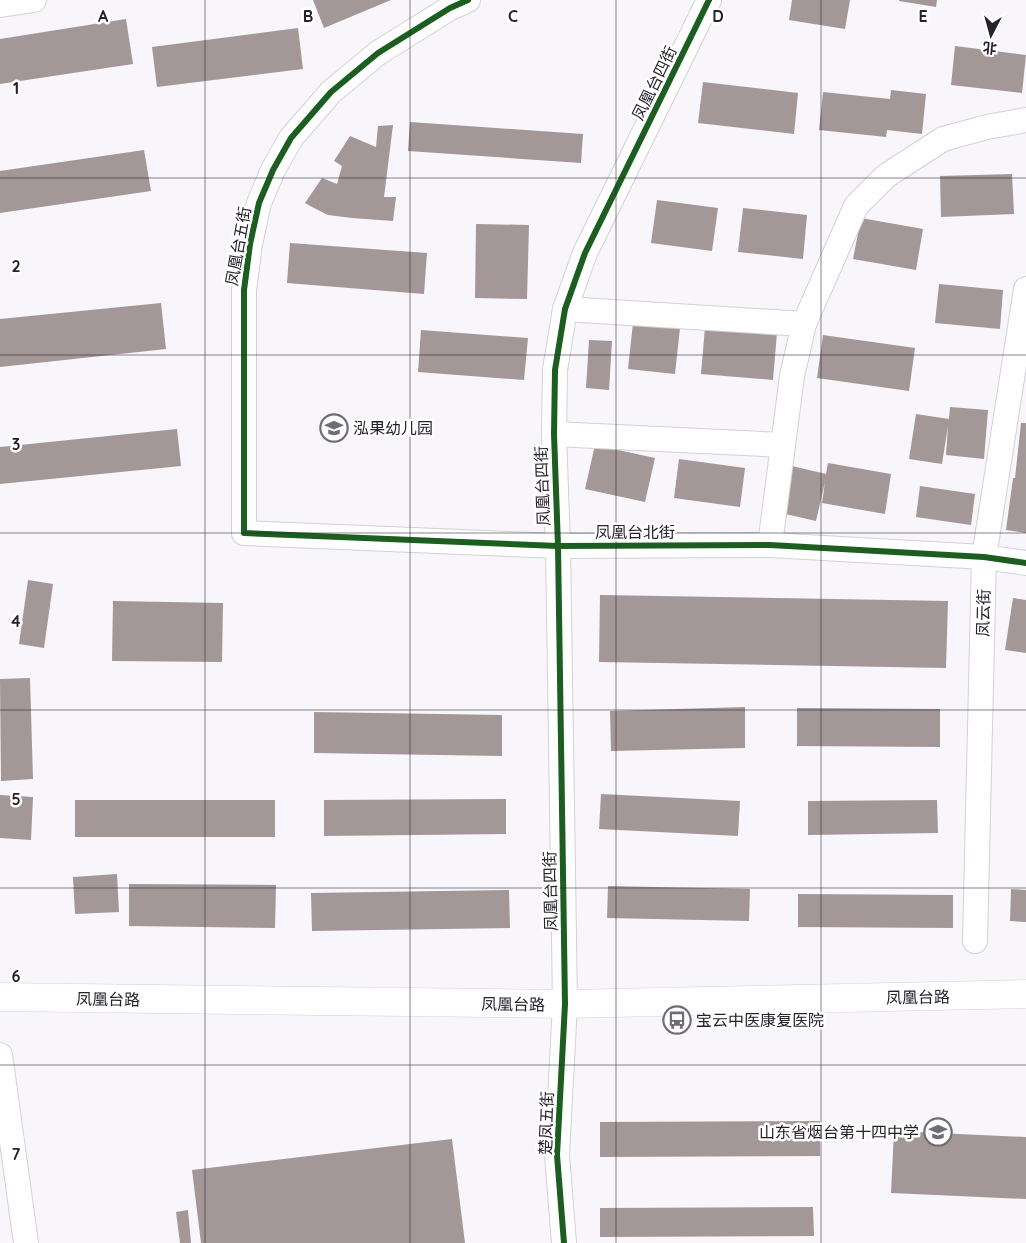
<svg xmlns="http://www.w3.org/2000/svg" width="1026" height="1243" viewBox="0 0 1026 1243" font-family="Quicksand,'Noto Sans SC',sans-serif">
<rect width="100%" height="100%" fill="#f8f5fb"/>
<g fill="#a49797">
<path d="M313,0h78l-67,28z"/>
<path d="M792,0h58l-5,29 -56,-9z"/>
<path d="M899,0h38l-1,7 -37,-6z"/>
<path d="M126,19l7,45 -133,20v-45z"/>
<path d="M298,28l5,41 -146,18 -5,-40z"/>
<path d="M955,46l71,9 -4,38 -71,-8z"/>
<path d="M703,82l95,11 -4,41 -96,-11z"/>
<path d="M891,90l35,4 -4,40 -35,-4 -1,7 -67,-7 4,-38 67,7z"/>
<path d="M410,122l173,12 -2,29 -173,-12z"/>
<path d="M393,125l-9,72h12l-3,24 -41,-3 -24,-3 -16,-8 -7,-4 17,-25 15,6 5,-18 -8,-5 16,-25 26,11 2,-21z"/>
<path d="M144,150l7,41 -151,22v-42z"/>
<path d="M1012,174l2,40 -73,3 -1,-41z"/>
<path d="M657,200l61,8 -6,43 -61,-8z"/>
<path d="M743,208l64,7 -4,44 -65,-7z"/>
<path d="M861,218l62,11 -7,41 -63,-11z"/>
<path d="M476,224l53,1 -2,74 -52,-1z"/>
<path d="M290,243l137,10 -3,41 -137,-11z"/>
<path d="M939,284l64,6 -3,39 -65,-6z"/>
<path d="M161,303l5,46 -166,18v-48z"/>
<path d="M633,323l47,5 -5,46 -47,-5z"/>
<path d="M705,327l72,6 -4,47 -72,-6z"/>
<path d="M421,330l107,8 -4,42 -106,-8z"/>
<path d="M823,335l92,13 -6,43 -92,-13z"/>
<path d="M589,340l23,1 -3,49 -23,-2z"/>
<path d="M950,407l38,3 -4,49 -38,-4 2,-29 -6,38 -33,-5 7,-45 33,5z"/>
<path d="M1021,423h5v110l-20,-3 7,-52h2z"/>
<path d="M177,429l4,37 -181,18v-37z"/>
<path d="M595,445l60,13 -10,44 -60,-13z"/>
<path d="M679,459l66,9 -5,39 -66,-9z"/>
<path d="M828,463l63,11 -6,40 -63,-11 3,-21 -9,39 -35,-8 11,-47 34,8z"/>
<path d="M920,486l55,8 -4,31 -55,-8z"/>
<path d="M28,580l25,4 -9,64 -25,-4z"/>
<path d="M600,595l348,6 -2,67 -347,-6z"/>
<path d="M1013,598l13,2v53l-21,-3z"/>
<path d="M113,601l110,2 -1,59 -110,-1z"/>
<path d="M30,678l3,101 -32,2 -1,-102z"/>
<path d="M745,707v41l-134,3 -1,-40z"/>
<path d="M797,708l143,1v38l-143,-1z"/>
<path d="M314,712l188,3v41l-188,-3z"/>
<path d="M601,794l139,7 -2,35 -139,-7z"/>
<path d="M0,795l33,2 -2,43 -31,-2z"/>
<path d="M506,799v35l-182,2v-36z"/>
<rect x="75" y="800" width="200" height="37"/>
<path d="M937,800l1,33 -130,2v-34z"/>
<path d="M117,874l2,38 -44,2 -2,-37z"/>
<path d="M129,884l147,1 -1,43 -146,-2z"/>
<path d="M608,886l142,3 -1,32 -142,-3z"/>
<path d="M1011,889l15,1v32l-16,-1z"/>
<path d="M509,890l1,38 -198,3 -1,-38z"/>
<path d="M798,894l155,1v33l-155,-1z"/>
<path d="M820,1121v35l-220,1v-35z"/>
<path d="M894,1131l132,6v62l-135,-6z"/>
<path d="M452,1139l13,104h-264l-9,-73z"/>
<path d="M813,1207l1,29 -214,1v-29z"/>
<path d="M188,1210l3,33h-11l-4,-31z"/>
</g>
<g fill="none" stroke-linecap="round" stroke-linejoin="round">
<g stroke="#d4d0d8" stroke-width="26">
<g id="street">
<path d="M468,0l-18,8 -72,45 -47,39 -40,46 -18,32 -14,33 -9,41 -6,46v243l314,13 212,-1 214,12 42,6"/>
<path d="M0,5l34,-5"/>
<path d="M565,309l239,15"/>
<path d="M554,434l229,11"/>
<path d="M770,545l22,-169 12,-52 52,-118 30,-30 57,-37 44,-12 39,-7"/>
<path d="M975,941l9,-384 42,-268"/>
<path d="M0,1055l26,188"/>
<path d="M564,1243l-7,-88 8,-151 -7,-458 -4,-112 1,-64 10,-61 20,-56 124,-253"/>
</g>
</g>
<g stroke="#d4d0d8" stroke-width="29">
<path id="secondary" d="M0,997l565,7 461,-10"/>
</g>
<use href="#street" stroke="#fefefe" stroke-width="24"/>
<use href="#secondary" stroke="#fefefe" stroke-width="28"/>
<g stroke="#fff" stroke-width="9">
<g id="cycleway">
<path d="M468,0l-18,8 -72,45 -47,39 -40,46 -18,32 -14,33 -9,41 -6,46v243l314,13 212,-1 214,12 42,6"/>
<path d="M564,1243l-7,-88 8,-151 -7,-458 -4,-112 1,-64 10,-61 20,-56 124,-253"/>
</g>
</g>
<use href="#cycleway" stroke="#1b5e20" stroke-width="6"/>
</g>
<path fill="none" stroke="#27212c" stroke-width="1" stroke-opacity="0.55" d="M205,0v1243M410,0v1243M616,0v1243M821,0v1243M0,178h1026M0,355h1026M0,533h1026M0,710h1026M0,888h1026M0,1065h1026"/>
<defs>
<g id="school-ring" transform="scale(1.4375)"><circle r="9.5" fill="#fff" stroke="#706b74" stroke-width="1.5"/><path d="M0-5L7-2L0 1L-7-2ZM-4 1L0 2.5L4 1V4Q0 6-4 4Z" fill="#706b74"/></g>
<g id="bus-ring" transform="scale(1.4375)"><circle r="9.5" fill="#fff" stroke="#706b74" stroke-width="1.5"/><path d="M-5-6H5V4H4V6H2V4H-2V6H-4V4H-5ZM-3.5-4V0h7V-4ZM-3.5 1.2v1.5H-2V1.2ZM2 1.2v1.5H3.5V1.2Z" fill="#706b74"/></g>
</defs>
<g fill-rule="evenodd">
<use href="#school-ring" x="334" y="428"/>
<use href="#bus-ring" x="677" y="1020"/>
<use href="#school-ring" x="938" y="1132"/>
</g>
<g text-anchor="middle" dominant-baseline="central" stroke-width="5" stroke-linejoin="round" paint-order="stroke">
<g font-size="16" fill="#27212c" stroke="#fff">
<text transform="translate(654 83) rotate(-64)">凤凰台四街</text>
<text transform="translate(238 246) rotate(-80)">凤凰台五街</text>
<text transform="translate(542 486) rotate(-92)">凤凰台四街</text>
<text x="635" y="532">凤凰台北街</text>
<text transform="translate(983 613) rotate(-89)">凤云街</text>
<text transform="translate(550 891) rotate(-91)">凤凰台四街</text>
<text transform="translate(918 997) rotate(-1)">凤凰台路</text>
<text transform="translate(108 999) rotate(1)">凤凰台路</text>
<text transform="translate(513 1004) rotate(1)">凤凰台路</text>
<text transform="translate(546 1123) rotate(-88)">楚凤五街</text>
</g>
<g font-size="16" fill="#27212c" stroke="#fff" text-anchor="start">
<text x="353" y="428">泓果幼儿园</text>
<text x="696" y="1020">宝云中医康复医院</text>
<text x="919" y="1132" text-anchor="end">山东省烟台第十四中学</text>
</g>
</g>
<g font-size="16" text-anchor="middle" font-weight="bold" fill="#27212c" stroke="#fff" stroke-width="5" stroke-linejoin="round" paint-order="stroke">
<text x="103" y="22">A</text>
<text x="308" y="22">B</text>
<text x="513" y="22">C</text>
<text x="718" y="22">D</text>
<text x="923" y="22">E</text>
<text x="16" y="94">1</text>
<text x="16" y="272">2</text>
<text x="16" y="450">3</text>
<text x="16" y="627">4</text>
<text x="16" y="805">5</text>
<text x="16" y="982">6</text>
<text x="16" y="1160">7</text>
</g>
<g transform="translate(991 35) rotate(186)" stroke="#ffffff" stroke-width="4" paint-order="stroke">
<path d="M0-4L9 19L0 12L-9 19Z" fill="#27212c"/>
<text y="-8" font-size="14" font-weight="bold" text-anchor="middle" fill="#27212c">北</text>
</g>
</svg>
